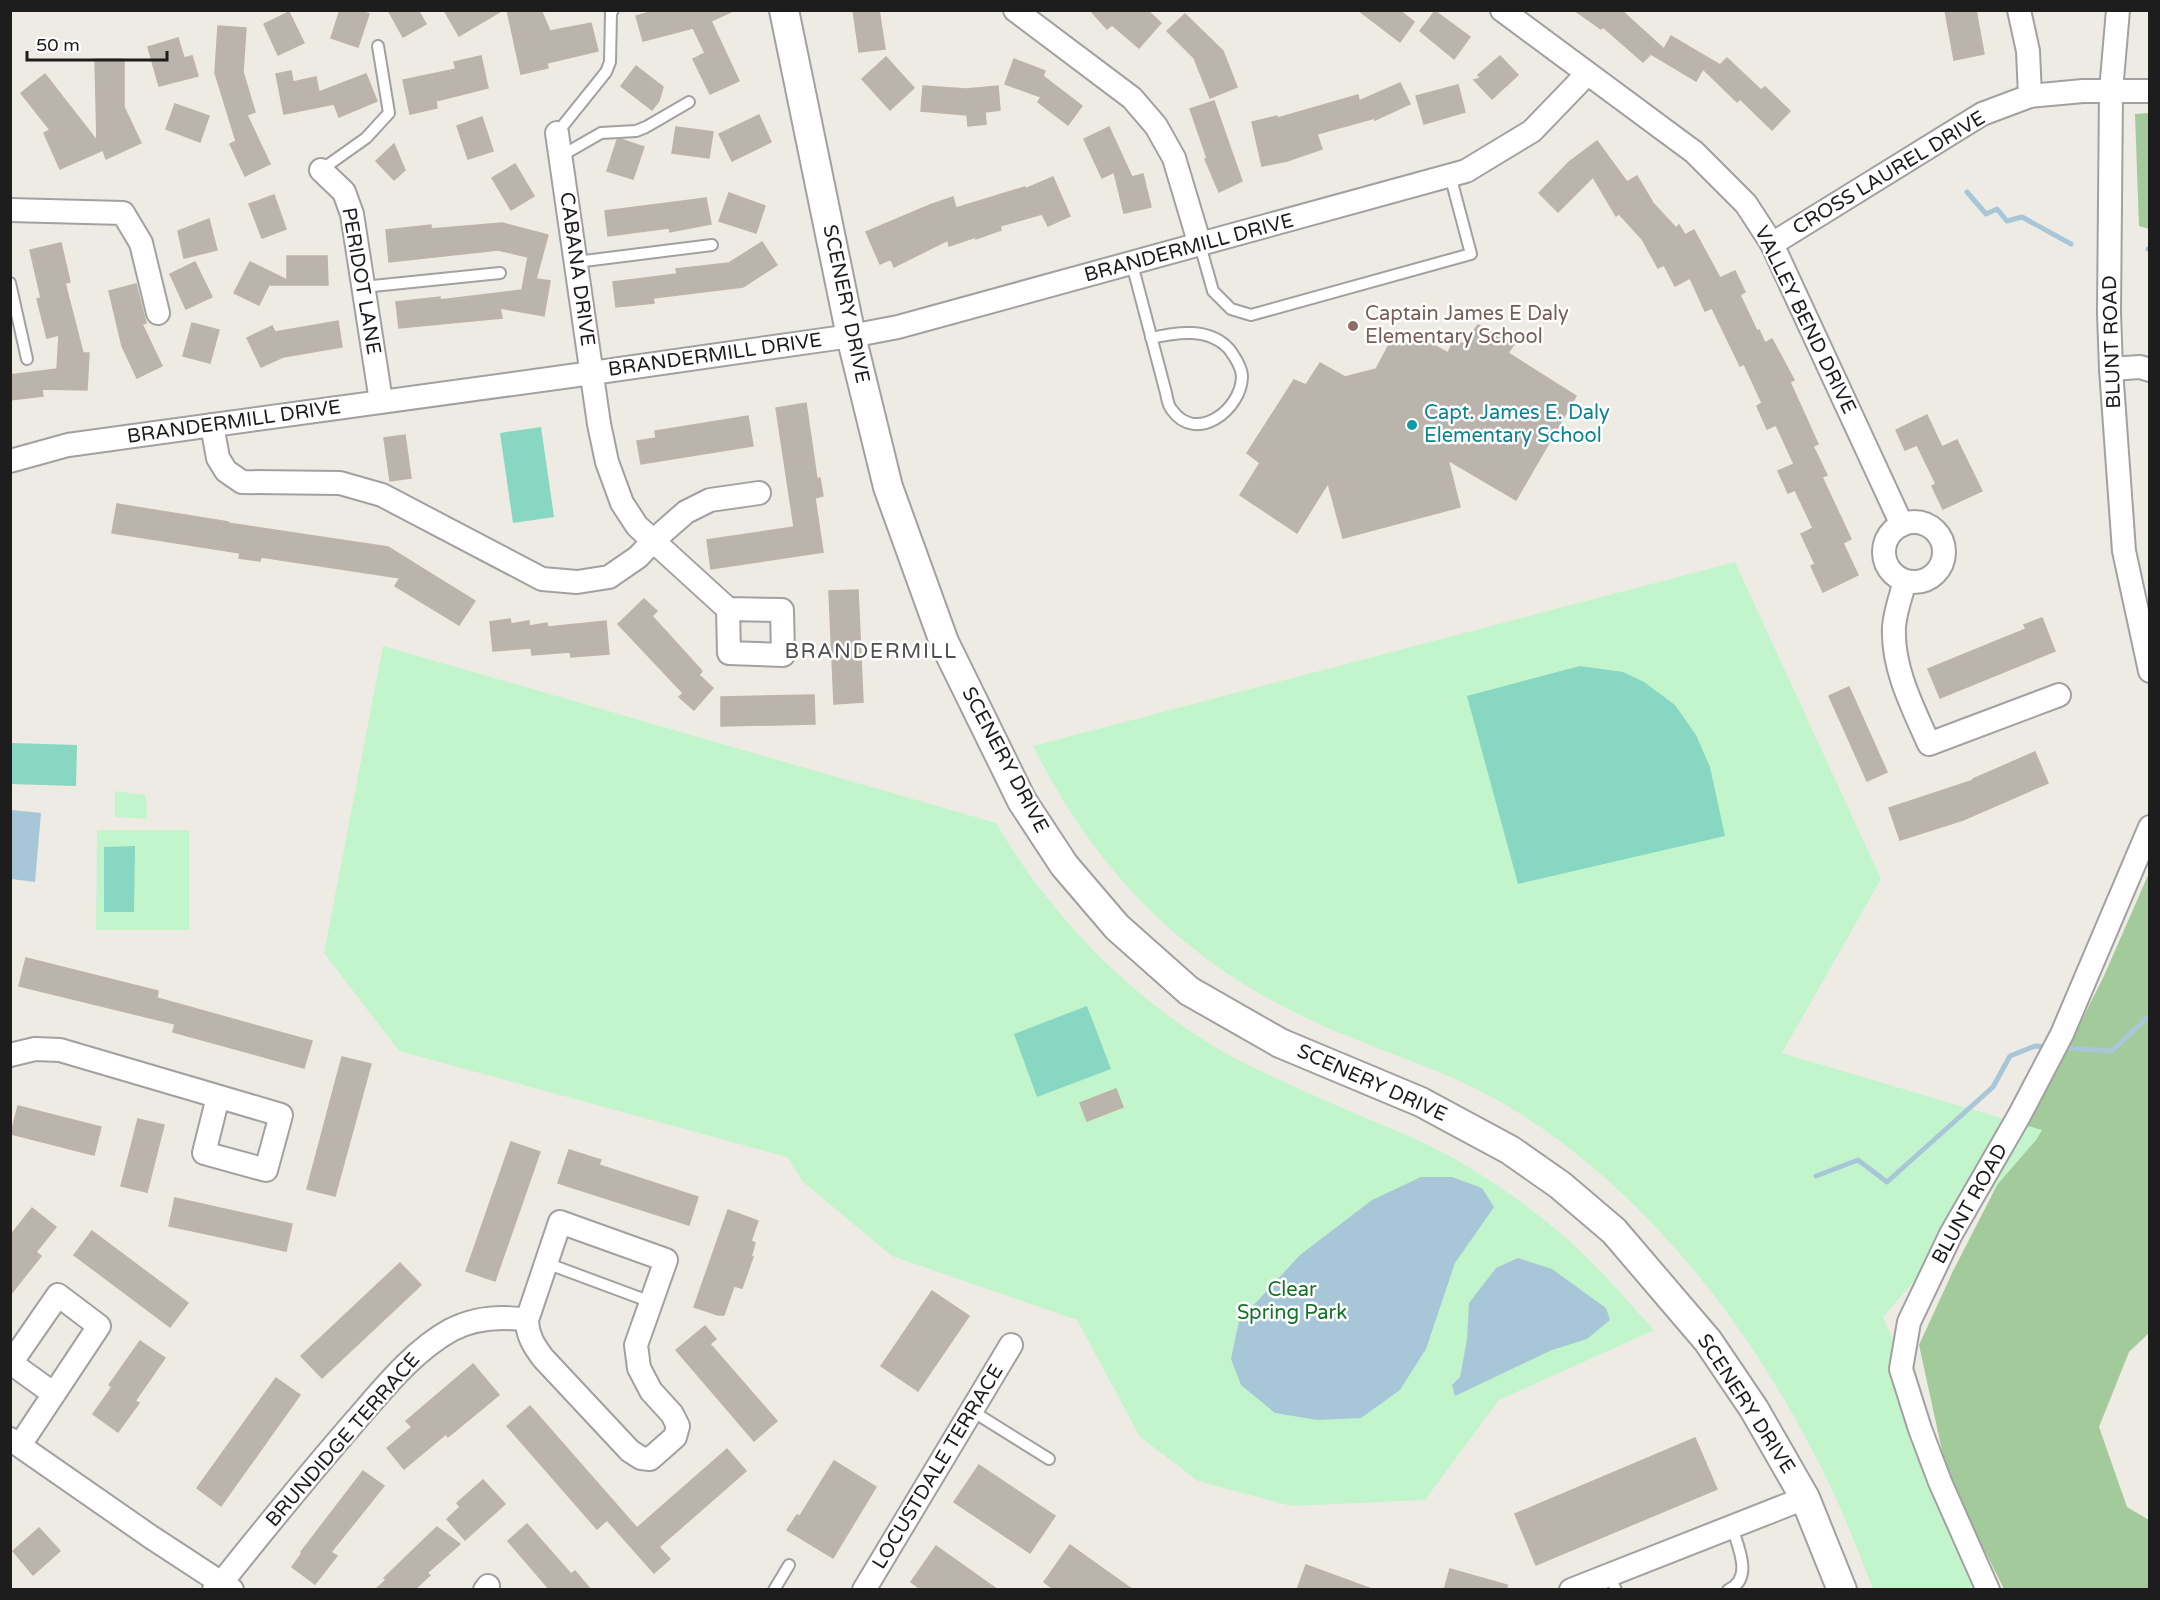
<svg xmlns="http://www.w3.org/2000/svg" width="2160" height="1600" viewBox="0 0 2160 1600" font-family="'Varela Round',sans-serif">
<rect width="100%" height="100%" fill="#eeebe4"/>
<g fill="#a3ca9b">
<path d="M2149,113h1l-1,116 -10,-3 -4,-112z"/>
<path d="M2149,873v460l-20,19 -30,75 28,80 22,13v69h-145l-56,-111 -29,-133 34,-74 150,-293z"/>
</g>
<g fill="#c3f5cd">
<path d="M1735,562l146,317 -99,174 260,77 -6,10 -153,177 115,272h-125c-19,-48 -37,-96 -62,-141 -70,-134 -173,-264 -305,-343 -59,-35 -125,-53 -187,-81 -132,-59 -222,-150 -286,-278z"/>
<path d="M383,646l613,177c59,101 151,192 256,244 35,16 69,32 104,47 34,14 67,27 99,45 43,25 84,54 121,88 28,26 52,55 78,83l-155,70 -74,100 -134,6 -93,-25 -58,-44 -63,-117 -185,-64 -89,-74 -16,-25 -388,-106 -75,-98z"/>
<path d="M115,791l31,4 1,24 -32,-2z"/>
<path d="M97,830h92v100h-93z"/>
</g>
<g fill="#87d7c2">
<path d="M541,427l13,90 -41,6 -13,-90z"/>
<path d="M1580,666l43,6 21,10 31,23 21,30 14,32 15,69 -207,48 -51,-188z"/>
<path d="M11,743l66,2 -1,41 -65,-2z"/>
<path d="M135,846l-1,66h-30v-65z"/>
<path d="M1087,1006l24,63 -74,28 -23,-63z"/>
</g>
<g fill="#a7c7d8">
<path d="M11,810l30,3 -6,69 -24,-3z"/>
<path d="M1421,1177h31l30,11 12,19 -39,56 -29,86 -26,41 -39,28 -44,2 -42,-7 -34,-28 -10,-26 8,-38 61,-66 72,-55z"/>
<path d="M1518,1258l34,11 54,39 4,12 -23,19 -35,11 -97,46 -3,-11 8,-8 7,-38 2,-36 27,-35z"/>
</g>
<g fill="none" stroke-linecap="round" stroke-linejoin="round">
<g stroke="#a7c7d8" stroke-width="5">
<path d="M1967,192l19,22 11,-5 10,12 15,-4 49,27"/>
<path d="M2148,249h2"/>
<path d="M2063,1048l49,3 38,-36"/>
<path d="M1816,1176l42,-16 29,22 106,-95 17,-31 25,-10 12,1"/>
</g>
</g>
<g fill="#bab4ad" stroke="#beb4a7" stroke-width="1.5">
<path d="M340,10h19l10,4 -11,33 -27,-9z"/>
<path d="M388,10h30l8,14 -23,13z"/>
<path d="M444,10h59l-44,26z"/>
<path d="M507,10h34l9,21 41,-8 7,28 -51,12 1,5 -27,6z"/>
<path d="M657,10h78l-24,11 28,60 -29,13 -17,-35 12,-6 -12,-25 -50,13 -7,-25z"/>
<path d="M853,10h26l6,39 -26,3z"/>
<path d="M1090,10h57l14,13 -22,25 -27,-23 -5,4z"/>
<path d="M1358,10h41l15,12 -14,20z"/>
<path d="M1574,10h47l43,39 7,-13 49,29 7,-7 34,32 4,-3 25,24 -18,19 -32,-31 -3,3 -34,-33 -7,12 -45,-27 -8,8 -40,-35 -2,2z"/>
<path d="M1945,10h31l8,44 -30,6z"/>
<path d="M1435,11l35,26 -16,22 -34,-28z"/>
<path d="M289,12l15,31 -26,12 -14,-31z"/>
<path d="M1185,14l38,37 14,36 -27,11 -16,-40 -27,-27z"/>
<path d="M218,26l28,2 -3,44 12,40 -8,3 23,49 -25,12 -15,-32 6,-3 -21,-68z"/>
<path d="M178,38l6,20 8,-2 6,20 -39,10 -11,-39z"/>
<path d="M481,56l7,32 -52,13 1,7 -27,6 -7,-34 53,-11 -2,-7z"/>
<path d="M1500,56l18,19 -26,24 -18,-19 7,-2 -3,-3z"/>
<path d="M886,57l28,31 -24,22 -28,-31z"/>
<path d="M95,59h29v48l17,36 -35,16 -3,-9 -43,19 -16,-36 6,-3 -29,-37 24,-19 52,67z"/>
<path d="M1014,59l31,12 -2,5 39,30 -14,19 -30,-23 3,-5 -36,-13z"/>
<path d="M636,66l27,21 -4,14 -7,9 -31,-24z"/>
<path d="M291,71l2,11 23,-5 3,15 47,-18 11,27 -38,16 -5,-13 -50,10 -8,-40z"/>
<path d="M1400,83l10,21 -35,16v-2l-58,16 5,15 -35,12 -25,5 -10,-44 25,-6 1,2 80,-23 1,6z"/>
<path d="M1458,85l7,27 -41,12 -8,-28z"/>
<path d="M923,86l43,3 32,-3 2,24 -15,2 1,12 -18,2 -1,-11 -46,-4z"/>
<path d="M1214,101l28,80 -23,11 -14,-33 2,-1 -17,-49z"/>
<path d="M175,104l34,12 -9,26 -34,-13z"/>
<path d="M759,115l12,27 -39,19 -13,-27z"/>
<path d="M482,117l11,34 -25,8 -11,-33z"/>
<path d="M676,127l37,5 -4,26 -37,-5z"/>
<path d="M1109,127l23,50 11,-3 8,33 -27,6 -10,-41 -12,6 -18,-39z"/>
<path d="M620,139l24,8 -11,32 -26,-8 10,-31z"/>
<path d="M1597,141l30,41 10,-6 16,27 23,25 3,-3 6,10 9,-5 26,48 15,-7 10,21 -5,3 17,36 2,-1 6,13 7,-4 22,41 -4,2 28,62 -5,2 14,29 -5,2 29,62 -8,4 15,32 -35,17 -12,-26 4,-2 -14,-30 12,-6 -18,-38 -7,3 -10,-22 16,-7 -18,-39 -9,4 -10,-23 5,-3 -18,-39 -4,2 -28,-58 -7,3 -15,-33 -15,8 -11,-21 -6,3 -16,-29 -23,-25 -3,2 -23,-39 -35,35 -19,-19 30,-31z"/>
<path d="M394,144l11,26 -11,10 -18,-19z"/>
<path d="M515,164l19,32 -23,14 -19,-32z"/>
<path d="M1053,177l17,39 -22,10 -6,-12 -42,12 1,4 -25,9v-2l-27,9 -1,-6 -54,27 -3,-8 -11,5 -14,-32 64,-27 23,-8 3,11 69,-21v2z"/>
<path d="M729,193l36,13 -9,27 -37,-12z"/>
<path d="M274,195l12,34 -24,9 -13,-34z"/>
<path d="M706,198l5,26 -41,8 -1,-4 -61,8 -3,-25z"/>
<path d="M209,219l8,31 -33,8 -6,-27z"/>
<path d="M502,223l46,12 -12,44 14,2 -6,35 -44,-8 2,10 -103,10 -3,-26 44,-5v3l82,-10 6,-33 -30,-7 -109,12 -3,-32 45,-5v4z"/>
<path d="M762,242l15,23 -34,22 -90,11 1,5 -38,4 -3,-25 64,-8 -1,-5 53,-6z"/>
<path d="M61,243l9,39 -5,1 18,70h6l-2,37 -45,-1 1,7 -33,4v-25l47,-6 2,-34 -12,3 -10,-39 4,-1 -11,-48z"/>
<path d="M287,256h40l1,29h-59l-10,20 -25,-12 16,-31 37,18z"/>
<path d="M195,262l17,35 -26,12 -16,-35z"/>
<path d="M136,284l10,39 -4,1 20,42 -25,12 -15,-32 -13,-55z"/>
<path d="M338,321l4,26 -59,10 -22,10 -14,-29 25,-12 3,6z"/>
<path d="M192,323l27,7 -9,33 -27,-7z"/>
<path d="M1478,325l36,19 -6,9 68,43 -60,104 -68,-40 12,47 -117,31 -15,-55 -31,50 -57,-38 20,-32 -13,-10 47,-73 12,5 14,-22 25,14 31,-8 15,-28 11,6 8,-15 38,21 6,-13 10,4z"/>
<path d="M806,403l11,76 3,-1 3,18 -8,2 8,54 -112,17 -4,-29 87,-13 -18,-119z"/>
<path d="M1927,415l15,32 15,-7 25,51 -39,18 -11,-23 4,-2 -19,-39 -12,5 -9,-20z"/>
<path d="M748,416l5,30 -112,18 -4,-23 19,-3 -1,-7z"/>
<path d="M405,435l6,43 -21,3 -6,-43z"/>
<path d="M117,504l111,18v1l160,24 87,54 -16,24 -64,-39 5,-8 -139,-21 -1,4 -21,-3 1,-5 -128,-20z"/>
<path d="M858,590l5,112 -29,2 -5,-113z"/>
<path d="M644,599l13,12 -5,5 50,55 -3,4 14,13 -19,22 -15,-13 4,-4 -65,-69z"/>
<path d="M2042,618l13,33 -115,47 -12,-29 98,-40 -2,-4z"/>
<path d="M510,619l1,5 18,-3v5l18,-3 1,4 58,-6 3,33 -38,3 -1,-5 -38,3 -1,-7 -38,3 -3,-29z"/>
<path d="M1849,687l38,85 -20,9 -38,-85z"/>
<path d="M814,695l1,29 -94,2v-29z"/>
<path d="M2035,752l13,31 -85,37 -63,20 -11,-32 85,-28 -1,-1z"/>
<path d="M26,958l132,33 -1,7 155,43 -8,27 -131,-36 2,-8 -156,-38z"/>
<path d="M342,1057l29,7 -36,132 -28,-7z"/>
<path d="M1116,1089l7,18 -36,14 -7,-18z"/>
<path d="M18,1106l83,21 -7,28 -83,-21z"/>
<path d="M138,1119l26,6 -17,67 -26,-6z"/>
<path d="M511,1142l29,10 -45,129 -29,-10z"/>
<path d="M569,1150l32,10 -2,5 99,32 -9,28 -131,-42z"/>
<path d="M175,1198l117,26 -6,27 -117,-25z"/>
<path d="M32,1208l24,19 -20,25 5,4 -31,39v-59z"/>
<path d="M728,1210l30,11 -7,20 4,2 -4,14h2l-11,31 -8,-2 -10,29h-6l-24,-8z"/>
<path d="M92,1231l96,72 -18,24 -96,-72z"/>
<path d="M400,1263l21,22 -99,93 -21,-22z"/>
<path d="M932,1291l37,25 -51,75 -37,-25z"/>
<path d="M705,1326l11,13 -6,5 67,77 -23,20 -78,-91z"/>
<path d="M140,1341l25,17 -30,43 4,2 -21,29 -25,-18 19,-27 -3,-2z"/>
<path d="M473,1364l26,31 -51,42 -2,-3 -42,35 -17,-21 25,-21 -6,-6z"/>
<path d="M276,1378l24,17 -79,111 -24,-18z"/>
<path d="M530,1406l107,122 90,-79 19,22 -87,76 11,12 -16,14 -47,-53 -10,9 -90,-103z"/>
<path d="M1695,1438l22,51 -181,76 -21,-51z"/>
<path d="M834,1461l42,26 -43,71 -46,-28 10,-15 3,1z"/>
<path d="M979,1465l76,51 -25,37 -76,-51z"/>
<path d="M363,1471l21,15 -53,66 6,4 -22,28 -23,-17 10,-14 -1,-1z"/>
<path d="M483,1480l22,24 -40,36 -18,-21 13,-12 -3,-4z"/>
<path d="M527,1524l44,50 4,-3 16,19h-41l-42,-49z"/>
<path d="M437,1527l23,17 -33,29 3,2 -16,15h-39l11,-10 -2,-2z"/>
<path d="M39,1528l21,23 -27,24 -20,-24z"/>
<path d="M1070,1545l63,45h-78l-11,-8z"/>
<path d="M936,1546l62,44h-76l-11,-8z"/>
<path d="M1306,1565l63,23v2h-72z"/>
<path d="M1450,1569l57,16v5h-63z"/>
</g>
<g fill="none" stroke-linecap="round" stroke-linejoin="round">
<g stroke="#a1a1a1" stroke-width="14">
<g id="service">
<path d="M557,133l49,-61 4,-10 1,-49 2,-3"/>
<path d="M561,156l40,-23 35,-2 10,-4 43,-25"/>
<path d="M321,170l45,-32 23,-25 -11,-67"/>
<path d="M1200,245l13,46 18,18 20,6 220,-61 -21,-79"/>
<path d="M576,262l136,-17"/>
<path d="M1132,264l34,129c1,5 2,13 6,17 24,34 69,0 70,-33 0,-10 -7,-20 -13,-28 -20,-22 -52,-17 -78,-11"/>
<path d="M10,283l17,76"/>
<path d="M363,287l137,-14"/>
<path d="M546,1263l105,39"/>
<path d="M972,1411l77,48"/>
<path d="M1609,1575l7,15"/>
<path d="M774,1590l15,-25"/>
<path d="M1728,1590c26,-11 10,-43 4,-63"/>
</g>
</g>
<g stroke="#a1a1a1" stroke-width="26">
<g id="minor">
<path d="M1015,10l117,88 24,28 18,32 26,87"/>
<path d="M1502,10l192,142 52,52 26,40 130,281"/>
<path d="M2019,10l9,41 2,45"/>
<path d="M2118,10l-7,81 -2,222 2,56 13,182 26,120"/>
<path d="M557,133l42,291 8,38 15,41 15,23 91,83 1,44 54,2 -1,-45 -54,-1"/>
<path d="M321,170l23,22 8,22 29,187"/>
<path d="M10,210l113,3 18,30 17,70"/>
<path d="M1772,244l210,-130 48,-18 53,-5h67"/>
<path d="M2111,369l29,-2 10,3"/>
<path d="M212,425l6,33 8,13 16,11 98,1 42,12 160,84 35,3 32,-5 29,-20 16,-17 32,-28 24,-12 49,-7"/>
<path d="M10,461l58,-16 524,-72 259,-37 47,-9 568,-156 66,-40 54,-56"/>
<circle cx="1914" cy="552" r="30"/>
<path d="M1905,581c-4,15 -10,31 -11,46 -2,41 19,81 35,117l130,-49"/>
<path d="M10,1055l25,-6 25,1 221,65 -15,55 -62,-17 14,-56"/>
<path d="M560,1222l106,38 -30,85 3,23 12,23 21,23 6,12 -3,11 -25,22 -9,-1 -11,-7 -87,-93c-9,-12 -16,-23 -16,-38z"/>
<path d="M10,1439l141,98 81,53"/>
<path d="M20,1445l79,-119 -41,-31 -47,68 43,31"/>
<path d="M214,1590l8,-8c44,-55 88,-109 134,-162 28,-32 57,-69 95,-90 23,-12 51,-14 76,-10"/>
<path d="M485,1590l3,-4"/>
<path d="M864,1590l147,-245"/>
<path d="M1571,1590l234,-92"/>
<path d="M1988,1590l-48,-108 -20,-53 -19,-60 8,-47 42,-88 68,-118 43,-82 88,-207"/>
</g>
</g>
<g stroke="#a1a1a1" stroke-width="32">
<path id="tertiary" d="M784,10l67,326 37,151 56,155 78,159 42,64 53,62 72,64 91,52 141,59 89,48 50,35 54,46 94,110 46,68 51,89 37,92"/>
</g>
<use href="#service" stroke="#fff" stroke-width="10"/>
<use href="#minor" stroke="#fff" stroke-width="22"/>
<use href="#tertiary" stroke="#fff" stroke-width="28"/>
</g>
<circle fill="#8d6e63" stroke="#fff" stroke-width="2" cx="1353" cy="326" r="6"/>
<circle fill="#0f9aa8" stroke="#fff" stroke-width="2" cx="1412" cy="425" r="6"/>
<g text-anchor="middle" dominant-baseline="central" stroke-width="5" stroke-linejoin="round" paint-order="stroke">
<g font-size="20" fill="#1d1d1d" stroke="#fff">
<text transform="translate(1889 173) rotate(-31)">CROSS LAUREL DRIVE</text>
<text transform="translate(1189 248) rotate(-15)">BRANDERMILL DRIVE</text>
<text transform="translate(577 269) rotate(82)">CABANA DRIVE</text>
<text transform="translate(361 281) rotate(80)">PERIDOT LANE</text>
<text transform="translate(846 304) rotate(78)">SCENERY DRIVE</text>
<text transform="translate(1805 320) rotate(64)">VALLEY BEND DRIVE</text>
<text transform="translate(2112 342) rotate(-92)">BLUNT ROAD</text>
<text transform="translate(715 355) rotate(-8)">BRANDERMILL DRIVE</text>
<text transform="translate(234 422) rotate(-8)">BRANDERMILL DRIVE</text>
<text transform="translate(1005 760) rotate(62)">SCENERY DRIVE</text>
<text transform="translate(1372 1083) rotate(24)">SCENERY DRIVE</text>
<text transform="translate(1970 1204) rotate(-61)">BLUNT ROAD</text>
<text transform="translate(1746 1404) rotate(57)">SCENERY DRIVE</text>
<text transform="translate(343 1440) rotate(-49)">BRUNDIDGE TERRACE</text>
<text transform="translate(938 1467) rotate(-59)">LOCUSTDALE TERRACE</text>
</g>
<g font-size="20" fill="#785e54" stroke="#fff" text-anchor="start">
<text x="1365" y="314">Captain James E Daly<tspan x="1365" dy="23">Elementary School</tspan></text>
</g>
<g font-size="20" fill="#0d838f" stroke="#fff" text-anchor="start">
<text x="1424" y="413">Capt. James E. Daly<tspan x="1424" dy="23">Elementary School</tspan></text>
</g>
<g font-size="20" fill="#137327" stroke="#fff">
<text x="1292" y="1290">Clear<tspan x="1292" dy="23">Spring Park</tspan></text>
</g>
<g font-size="21" letter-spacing="1.5" fill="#505050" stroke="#fff">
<text x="871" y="651">BRANDERMILL</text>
</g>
</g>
<rect width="2160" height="1600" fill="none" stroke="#1d1d1d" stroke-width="24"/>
<path d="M27 51v9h140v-9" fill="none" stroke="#1d1d1d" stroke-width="3"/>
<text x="36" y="51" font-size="18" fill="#1d1d1d" stroke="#ffffff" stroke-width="4.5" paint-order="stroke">50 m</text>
</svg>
